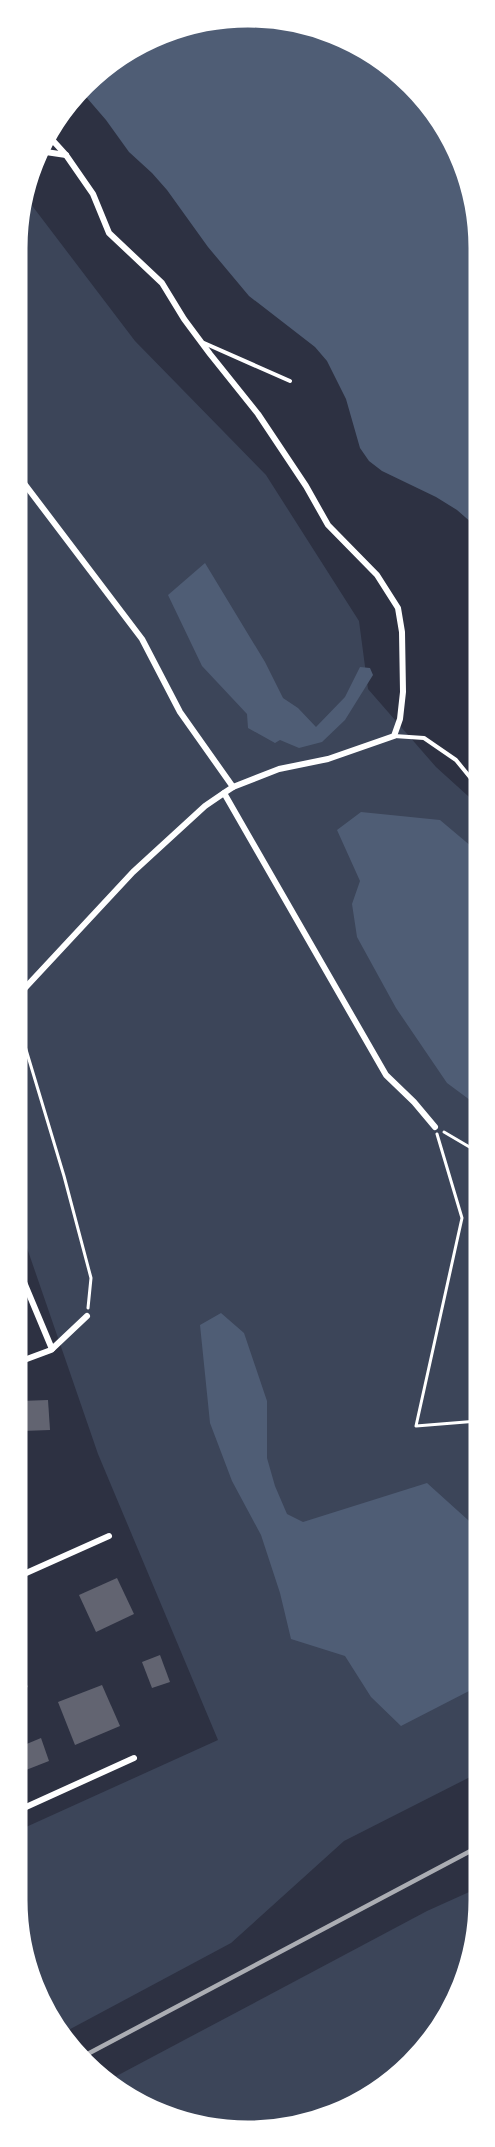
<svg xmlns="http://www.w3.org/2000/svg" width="495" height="2147" viewBox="0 0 495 2147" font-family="'Exo 2',sans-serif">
<rect width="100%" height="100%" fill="#2d3142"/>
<g fill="#3c4559">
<path d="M24,195l111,146 131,134 93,146 9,68 68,78 42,38v968l-134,68 -113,102 -170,91 -28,-46 -18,-89v-67l203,-92 -120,-286 -82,-238 1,-999z"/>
<path d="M478,1888v42l-29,85 -60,69 -67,36 -90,11 -88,-23 -35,-28 318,-169z"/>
</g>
<g fill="#4f5d75">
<path d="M278,17l73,22 61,44 44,62 22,72v316l-5,-9 -16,-14 -21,-13 -54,-26 -13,-10 -9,-13 -14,-49 -19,-38 -12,-14 -66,-51 -41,-49 -41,-57 -15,-17 -23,-21 -23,-32 -25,-29 25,-28 82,-40z"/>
<path d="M205,563l60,99 18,36 15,10 18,19 29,-30 15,-30 10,1 3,7 -28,45 -23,22 -23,6 -19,-8 -5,3 -27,-15 -1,-14 -45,-48 -34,-71z"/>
<path d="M361,812l79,8 38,32v254l-31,-23 -51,-75 -39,-71 -5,-33 8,-23 -23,-51z"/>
<path d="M221,1313l23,20 23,68v57l8,28 12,28 16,8 124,-39 51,46v143l-7,18 -70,36 -30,-29 -26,-41 -54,-17 -11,-46 -19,-58 -29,-54 -22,-58 -10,-98z"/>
</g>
<g fill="#626471">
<path d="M48,1400l2,30 -28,1 -2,-30z"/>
<path d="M117,1578l17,36 -38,18 -17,-37z"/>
<path d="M15,1654l13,33 -13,5z"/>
<path d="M160,1655l10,27 -18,6 -10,-26z"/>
<path d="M102,1685l18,41 -45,19 -17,-43z"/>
<path d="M41,1738l8,23 -23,9 -9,-22z"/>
</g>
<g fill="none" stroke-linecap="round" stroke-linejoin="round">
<g stroke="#fff" stroke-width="3">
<path d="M17,1013l1,10 46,153 27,102 -3,30"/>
<path d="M444,1132l34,20"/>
<path d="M437,1134l25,84 -46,208 62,-5"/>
</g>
<g stroke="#fff" stroke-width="4">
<path d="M204,343l86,38"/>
<path d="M394,736l30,2 32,22 22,27"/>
</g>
<g stroke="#fff" stroke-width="6">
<path d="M39,151l27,4"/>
<path d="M17,474l125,165 38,73 53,75"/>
<path d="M224,793l162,282 28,27 21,25"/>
<path d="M16,1004l9,-16 108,-116 72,-66 19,-13 9,-6 46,-18 49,-10 66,-23 6,-17 3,-27 -1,-60 -4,-24 -21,-33 -49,-50 -22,-39 -48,-72 -48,-60 -26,-35 -22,-36 -53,-50 -16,-39 -27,-39 -20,-22"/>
<path d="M16,1263l36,86"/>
<path d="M16,1363l35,-13 36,-34"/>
<path d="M15,1578l94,-42"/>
<path d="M15,1812l119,-54"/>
</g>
<path stroke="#abadb3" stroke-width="4.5" d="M80,2058l398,-211"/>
</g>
<path d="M0 0H495V2147H0ZM248 26H248A222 222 0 0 1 470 248V1900A222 222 0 0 1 248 2122H248A222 222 0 0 1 26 1900V248A222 222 0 0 1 248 26Z" fill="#fff" fill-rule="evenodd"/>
<path fill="none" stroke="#fff" stroke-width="3" d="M248 26H248A222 222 0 0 1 470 248V1900A222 222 0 0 1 248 2122H248A222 222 0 0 1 26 1900V248A222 222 0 0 1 248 26Z"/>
</svg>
